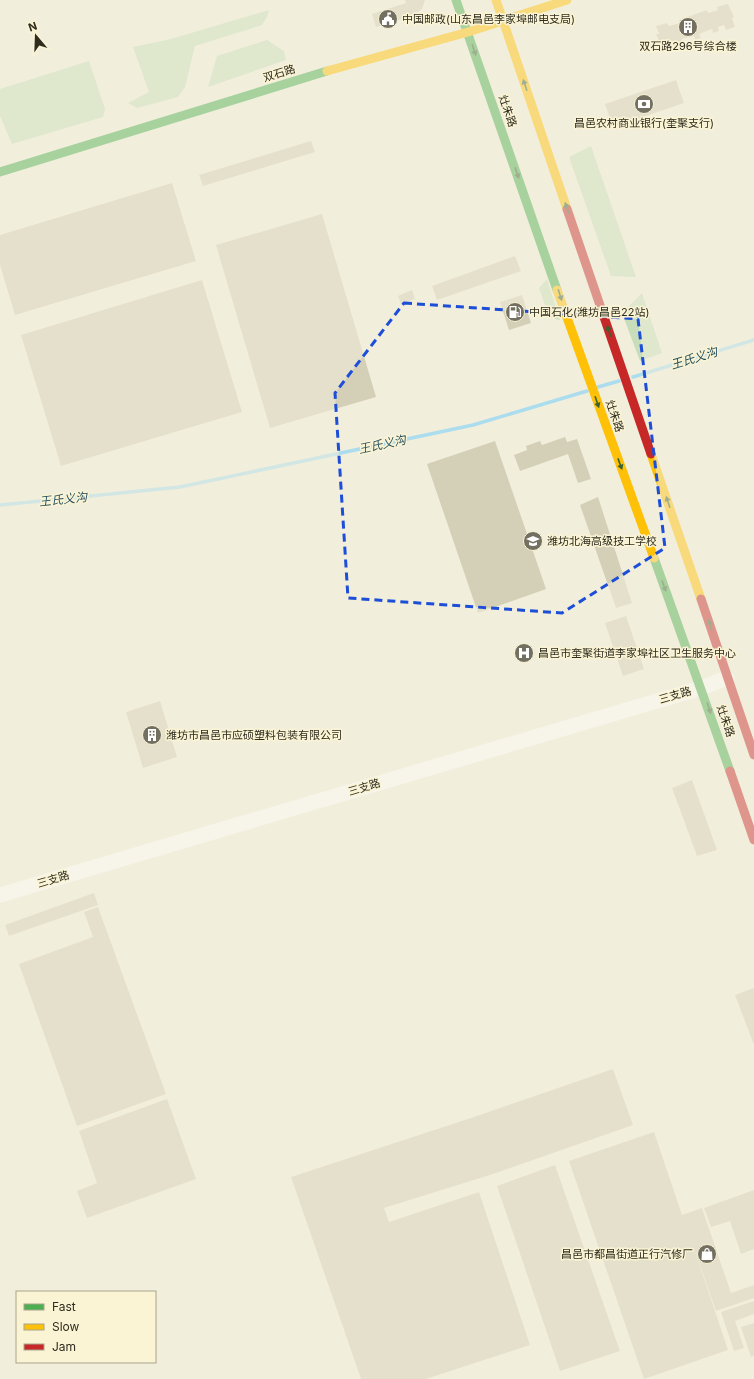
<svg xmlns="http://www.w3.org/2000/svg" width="754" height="1379" viewBox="0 0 754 1379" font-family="Inter,'Noto Sans SC',sans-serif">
<rect width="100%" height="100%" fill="#f2eedc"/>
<g fill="#c8deba">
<path d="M269,10l-2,7 -5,8 -67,21 -10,41 -7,10 -41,11 -9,-5 21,-11 -16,-45 38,-8z"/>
<path d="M267,40l17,11 2,9 -78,27 9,-31z"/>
<path d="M89,61l16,48 -2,8 -91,27 -12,-28v-27z"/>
<path d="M591,146l45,131 -25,-1 -42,-119z"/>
<path d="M547,279l13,41 -11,-3 -10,-29z"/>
<path d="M642,293l20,60 -22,8 -18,-48z"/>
</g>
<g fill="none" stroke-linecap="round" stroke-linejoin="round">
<g stroke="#abddee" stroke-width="3.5">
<path d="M633,377l121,-37"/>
<path d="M598,387l21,-6"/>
<path d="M0,505l180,-18 293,-62 114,-34"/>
</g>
</g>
<g fill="#d4cfb7">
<path d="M405,0h20l-3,9 -10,7 -36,11 -4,-13 34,-11z"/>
<path d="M728,4l6,13 -2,1 3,9 -9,3 -2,-5 -6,2 1,4 -6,2 -1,-4 -13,5 2,4 -6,2 -1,-4 -12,3 2,4 -6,2 -1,-4 -7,2 2,4 -8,3 -3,-9h-2l-3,-7h3l-3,-8 11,-3 2,3 11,-3 -1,-3 28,-10 1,3 10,-3 -1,-3z"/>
<path d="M676,80l8,23 -71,24 -8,-23z"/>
<path d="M311,141l4,11 -112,34 -4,-11z"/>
<path d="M172,183l24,78 -181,54 -15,-50v-30z"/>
<path d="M322,214l54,183 -106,31 -54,-183z"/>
<path d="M515,256l6,15 -84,29 -5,-14z"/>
<path d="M202,280l40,132 -181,54 -40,-131z"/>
<path d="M412,290l3,9 -14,5 -3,-8z"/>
<path d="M522,295l9,28 -22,7 -9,-28z"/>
<path d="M565,437l2,5 10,-3 14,40 -13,4 -10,-29 -48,17 -6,-16 13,-5 -1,-4 14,-5 2,4z"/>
<path d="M495,441l51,148 -68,24 -51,-149z"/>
<path d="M598,497l34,106 -16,5 -36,-103z"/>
<path d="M626,616l18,53 -21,7 -18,-53z"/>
<path d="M160,701l17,56 -34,11 -17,-56z"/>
<path d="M692,780l25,70 -20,6 -25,-68z"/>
<path d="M94,893l4,12 -89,31 -4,-11z"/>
<path d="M98,907l68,187 -89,32 -58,-162 74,-27 -9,-25z"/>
<path d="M754,988v57l-19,-50z"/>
<path d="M613,1069l20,56 -140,49 -109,34 5,14 90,-30 51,153 -104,34h-65l-70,-202 183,-60z"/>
<path d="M167,1099l29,80 -109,39 -10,-27 20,-8 -18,-52z"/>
<path d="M654,1132l28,83 20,-7 29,85 23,-8v13l-38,13 -23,-66 35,105 -84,29 -75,-218z"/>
<path d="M555,1165l65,186 -60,20 -63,-185z"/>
<path d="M754,1190v59l-13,5 -11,-33 -19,6 -7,-19z"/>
<path d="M754,1301v13l-19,7 9,27 -10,3 -13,-39z"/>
<path d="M754,1323v33l-3,1 -10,-30z"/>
</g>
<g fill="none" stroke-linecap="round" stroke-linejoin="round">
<path stroke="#fdfcfa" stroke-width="15" d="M0,895l701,-207 26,-10"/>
<g stroke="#4caf50" stroke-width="9">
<path d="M456,0l101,290"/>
<path d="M0,172l327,-101"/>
<path d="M654,558l76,213"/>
</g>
<g stroke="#ffc107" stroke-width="9">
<path d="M496,0l71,209"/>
<path d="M327,71l141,-39 99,-32"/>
<path d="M557,290l97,268"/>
<path d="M651,454l50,145"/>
</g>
<g stroke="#c62828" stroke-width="9">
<path d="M567,209l84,245"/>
<path d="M701,599l53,156"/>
<path d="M730,771l24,69"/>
</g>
</g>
<defs><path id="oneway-solid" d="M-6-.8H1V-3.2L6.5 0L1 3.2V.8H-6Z"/></defs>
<g fill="#3a6033">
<use href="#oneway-solid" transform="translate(474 50) rotate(71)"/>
<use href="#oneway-solid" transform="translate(525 85) rotate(-109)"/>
<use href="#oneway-solid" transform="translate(517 173) rotate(71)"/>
<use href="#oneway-solid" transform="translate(567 208) rotate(-109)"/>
<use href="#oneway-solid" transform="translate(560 295) rotate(72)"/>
<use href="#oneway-solid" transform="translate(609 331) rotate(-109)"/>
<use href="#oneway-solid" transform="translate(597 402) rotate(71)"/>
<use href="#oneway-solid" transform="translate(620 464) rotate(70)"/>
<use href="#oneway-solid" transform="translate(668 502) rotate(-109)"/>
<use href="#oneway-solid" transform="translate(664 586) rotate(70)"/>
<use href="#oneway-solid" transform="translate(710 625) rotate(-109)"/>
<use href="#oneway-solid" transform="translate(709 708) rotate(71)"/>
</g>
<path d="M0 0H754V1379H0ZM404,303l234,16 27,229 -103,65 -214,-15 -13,-205z" fill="#f2eedc" fill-opacity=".55" fill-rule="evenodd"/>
<path fill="none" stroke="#1d4ed8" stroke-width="3" stroke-dasharray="8 5" stroke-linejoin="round" d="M404,303l234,16 27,229 -103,65 -214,-15 -13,-205z"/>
<defs>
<g id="civic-disc" transform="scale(1)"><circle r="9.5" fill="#736f61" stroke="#faf4d4"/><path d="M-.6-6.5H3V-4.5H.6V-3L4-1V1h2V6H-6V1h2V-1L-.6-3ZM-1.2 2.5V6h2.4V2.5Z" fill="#fff"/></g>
<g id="building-disc" transform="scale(1)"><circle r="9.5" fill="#736f61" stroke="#faf4d4"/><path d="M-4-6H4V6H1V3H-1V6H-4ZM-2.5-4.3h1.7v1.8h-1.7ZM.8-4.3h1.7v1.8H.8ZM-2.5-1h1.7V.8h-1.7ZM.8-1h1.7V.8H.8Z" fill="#fff"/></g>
<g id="bank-disc" transform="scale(1)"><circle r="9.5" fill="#736f61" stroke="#faf4d4"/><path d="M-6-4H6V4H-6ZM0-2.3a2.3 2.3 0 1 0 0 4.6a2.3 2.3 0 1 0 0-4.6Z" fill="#fff"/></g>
<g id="fuel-disc" transform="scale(1)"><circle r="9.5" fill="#736f61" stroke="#faf4d4"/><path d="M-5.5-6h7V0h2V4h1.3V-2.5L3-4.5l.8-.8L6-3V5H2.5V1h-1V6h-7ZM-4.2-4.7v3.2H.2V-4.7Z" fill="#fff"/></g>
<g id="school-disc" transform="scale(1)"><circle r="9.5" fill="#736f61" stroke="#faf4d4"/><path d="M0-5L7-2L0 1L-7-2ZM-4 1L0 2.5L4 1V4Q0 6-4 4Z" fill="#fff"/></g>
<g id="hospital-disc" transform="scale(1)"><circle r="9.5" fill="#736f61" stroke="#faf4d4"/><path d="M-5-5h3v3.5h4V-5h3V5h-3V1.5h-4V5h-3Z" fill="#fff"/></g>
<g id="shop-disc" transform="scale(1)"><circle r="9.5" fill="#736f61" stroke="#faf4d4"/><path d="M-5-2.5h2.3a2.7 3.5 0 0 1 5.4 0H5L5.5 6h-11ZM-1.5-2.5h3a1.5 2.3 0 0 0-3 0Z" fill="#fff"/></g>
</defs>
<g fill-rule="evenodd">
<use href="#civic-disc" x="388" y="19"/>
<use href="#building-disc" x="688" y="27"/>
<use href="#bank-disc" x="644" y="104"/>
<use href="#fuel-disc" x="515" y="312"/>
<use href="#school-disc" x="533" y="541"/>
<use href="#hospital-disc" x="524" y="653"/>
<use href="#building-disc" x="152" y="735"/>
<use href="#shop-disc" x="707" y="1254"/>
</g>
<g text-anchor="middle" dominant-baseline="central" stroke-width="3" stroke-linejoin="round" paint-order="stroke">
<g font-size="11" fill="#2e2b1f" stroke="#faf4d4" text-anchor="start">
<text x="402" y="19">中国邮政(山东昌邑李家埠邮电支局)</text>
<text x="688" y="46" text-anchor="middle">双石路296号综合楼</text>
<text x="644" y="123" text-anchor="middle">昌邑农村商业银行(奎聚支行)</text>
<text x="529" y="312">中国石化(潍坊昌邑22站)</text>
<text x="547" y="541">潍坊北海高级技工学校</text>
<text x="538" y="653">昌邑市奎聚街道李家埠社区卫生服务中心</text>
<text x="166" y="735">潍坊市昌邑市应硕塑料包装有限公司</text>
<text x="693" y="1254" text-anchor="end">昌邑市都昌街道正行汽修厂</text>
</g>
<g font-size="11" fill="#2e2b1f" stroke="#faf4d4">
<text transform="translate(279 73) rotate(-17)">双石路</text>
<text transform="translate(508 111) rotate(71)">灶朱路</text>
<text transform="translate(615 416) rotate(71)">灶朱路</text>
<text transform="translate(675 695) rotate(-16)">三支路</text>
<text transform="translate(726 721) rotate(71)">灶朱路</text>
<text transform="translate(364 787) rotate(-17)">三支路</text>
<text transform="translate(53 879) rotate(-17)">三支路</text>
</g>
<g font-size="12" font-style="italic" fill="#265060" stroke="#faf4d4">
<text transform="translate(694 358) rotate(-17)">王氏义沟</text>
<text transform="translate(382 444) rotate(-12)">王氏义沟</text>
<text transform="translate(63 499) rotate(-6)">王氏义沟</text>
</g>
</g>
<rect x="16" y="1291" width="140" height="72" fill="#faf4d4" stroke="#a8a48c"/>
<rect x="24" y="1304" width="20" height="6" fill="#4caf50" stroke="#a8a48c"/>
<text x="52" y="1311" font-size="12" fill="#2e2b1f">Fast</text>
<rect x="24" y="1324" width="20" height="6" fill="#ffc107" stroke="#a8a48c"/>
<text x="52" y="1331" font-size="12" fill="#2e2b1f">Slow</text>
<rect x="24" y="1344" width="20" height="6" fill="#c62828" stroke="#a8a48c"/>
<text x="52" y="1351" font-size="12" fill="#2e2b1f">Jam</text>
<g transform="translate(36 36) rotate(341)" stroke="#faf4d4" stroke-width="3" paint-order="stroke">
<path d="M0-3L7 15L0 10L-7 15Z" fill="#2e2b1f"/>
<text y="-6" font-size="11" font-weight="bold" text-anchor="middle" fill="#2e2b1f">N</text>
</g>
</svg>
